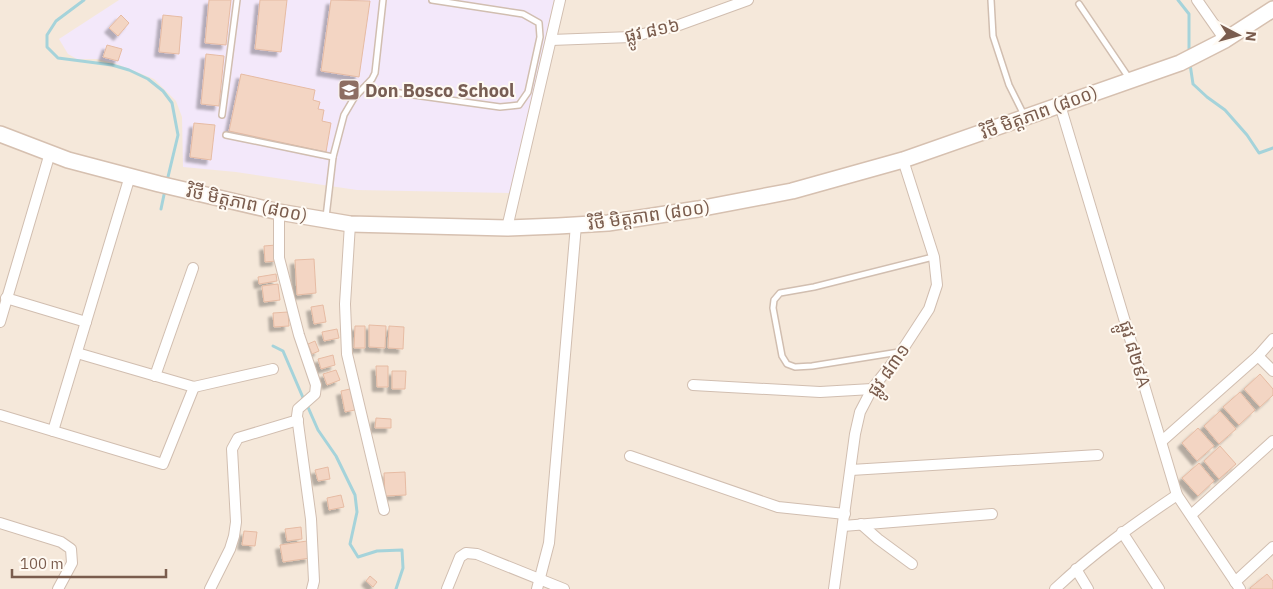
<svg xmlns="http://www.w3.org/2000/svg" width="1273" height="589" viewBox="0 0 1273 589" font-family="'IBM Plex Sans','Noto Sans Khmer',sans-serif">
<defs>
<filter id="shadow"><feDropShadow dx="-4.5" dy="4.5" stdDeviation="1" flood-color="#0004"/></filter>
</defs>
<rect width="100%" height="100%" fill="#fdf6ec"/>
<rect fill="#f5e8da" x="0" y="0" width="1273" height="589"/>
<path fill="#f3e8fa" d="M119,0h435l-44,193 -153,-3 -121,-18 -53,-5 -1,-50 -6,-16 -22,-22 -37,-15 -20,-5h-20l-9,-5 -9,-15z"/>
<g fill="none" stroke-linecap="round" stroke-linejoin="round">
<g stroke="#a5d3da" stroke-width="3">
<path d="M84,0l-28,21 -9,14v12l11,11 54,7 17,5 19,9 15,12 9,12 6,32 -11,46"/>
<path d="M1178,0l11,14v39"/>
<path d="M1190,64l3,20 14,13 18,13 22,25 12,18 14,-5"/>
<path d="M161,209l4,-19"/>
<path d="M273,346l10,5 21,49"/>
<path d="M307,405l11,25 18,26 19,39 2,17 -7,32 8,13 19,-6 25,-1 1,18 -7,21"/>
</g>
</g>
<g fill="#f3d5c3" stroke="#e6bba3" filter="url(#shadow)">
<path d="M209,0h22l-5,45 -21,-2z"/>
<path d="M260,0h27l-6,52 -26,-3z"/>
<path d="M331,0l39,1 -11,76 -38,-6z"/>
<path d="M121,15l8,8 -11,13 -9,-8z"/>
<path d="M163,15l19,2 -3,37 -20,-2z"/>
<path d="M107,45l15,4 -4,12 -15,-4z"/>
<path d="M206,54l18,2 -5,50 -18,-2z"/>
<path d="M241,74l74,16 -2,10 7,2 -2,7 6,1 -2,11 9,2 -5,29 -97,-21z"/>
<path d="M194,123l21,2 -4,35 -21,-3z"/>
<path d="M276,245l1,16 -12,1 -1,-16z"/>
<path d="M314,259l2,34 -19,2 -2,-35z"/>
<path d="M276,274l1,7 -18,3 -1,-7z"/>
<path d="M278,284l2,16 -16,2 -2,-16z"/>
<path d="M323,305l3,17 -12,2 -3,-17z"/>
<path d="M288,312l1,14 -15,1 -1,-14z"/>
<path d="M369,325l17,1 -1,22 -16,-1z"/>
<path d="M355,326h10v22h-11z"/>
<path d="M389,326l15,1 -1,22 -15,-1z"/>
<path d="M337,329l2,9 -15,3 -2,-9z"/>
<path d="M315,341l4,10 -7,3 -4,-10z"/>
<path d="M333,355l2,10 -14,4 -3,-10z"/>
<path d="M376,366h12v21h-11z"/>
<path d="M336,370l4,10 -13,5 -4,-11z"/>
<path d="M392,371h14l-1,18h-13z"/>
<path d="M1260,374l13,15v6l-13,12 -16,-18z"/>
<path d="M350,389l5,21 -10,2 -4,-21z"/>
<path d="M1240,392l15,18 -16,15 -16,-18z"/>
<path d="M1220,411l16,18 -17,15 -15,-18z"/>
<path d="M376,418l15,1v9h-16z"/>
<path d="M1198,428l16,18 -17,15 -15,-18z"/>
<path d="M1220,446l16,18 -17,15 -15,-18z"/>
<path d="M1199,463l15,18 -16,15 -16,-18z"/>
<path d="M328,467l2,12 -12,2 -3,-11z"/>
<path d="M405,472l1,23 -21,1 -1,-23z"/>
<path d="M341,495l3,12 -15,3 -2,-12z"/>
<path d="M301,527l1,12 -15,2 -2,-12z"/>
<path d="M244,531l13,1 -2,14 -13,-1z"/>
<path d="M307,541l3,17 -27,4 -3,-17z"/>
<path d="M1267,574l6,7v8h-22l-1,-1z"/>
<path d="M370,576l7,6 -4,5 -7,-6z"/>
</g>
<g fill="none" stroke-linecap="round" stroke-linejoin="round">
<g stroke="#d1beb0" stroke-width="8">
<g id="lane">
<path d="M991,0l2,36 16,49 15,30"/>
<path d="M1079,4l50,74"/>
<path d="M364,88l136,19 19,-2 9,-13 12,-55 -1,-14 -16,-9 -91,-14"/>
<path d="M222,115l15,-115"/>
<path d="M226,135l107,22"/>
<path d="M326,217l7,-60 11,-42 10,-17 18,-19 3,-6 8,-73"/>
<path d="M899,352l-87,14 -17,1 -8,-3 -5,-8 -9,-48 1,-8 6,-7 34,-6 119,-30"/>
</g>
</g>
<g stroke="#d1beb0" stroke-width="12">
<g id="street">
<path d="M1197,0l28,40"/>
<path d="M551,40l80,-3 48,-12 69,-25"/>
<path d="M1060,105l117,390 63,94"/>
<path d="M279,212v46l20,77 17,50 -1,9 -17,15 -1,7 14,103 3,62 -2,8"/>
<path d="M350,224l-5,80 2,50 37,156"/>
<path d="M507,228l53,-228"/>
<path d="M6,298l80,24"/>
<path d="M0,322l50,-169"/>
<path d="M77,353l117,34 79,-18"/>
<path d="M1258,356l15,15"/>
<path d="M155,376l38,-108"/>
<path d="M693,385l127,7 52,-3"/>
<path d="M0,415l163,49 31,-77"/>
<path d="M53,431l77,-255"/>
<path d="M1162,441l96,-85 15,-17"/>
<path d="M630,456l148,51 67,7"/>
<path d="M851,470l247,-15"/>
<path d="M1191,515l82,-74"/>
<path d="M0,523l61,19 10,7 1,14 -14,26"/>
<path d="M861,524l17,15 34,25"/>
<path d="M843,526l149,-12"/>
<path d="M1122,532l37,57"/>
<path d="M1076,569l12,20"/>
<path d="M1235,582l38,-35"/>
<path d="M210,589l20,-40 4,-13 2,-14 -4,-73 6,-11 60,-18"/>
<path d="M447,589l13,-32 6,-4 11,1 87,35"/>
<path d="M537,589l12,-46 27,-318"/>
<path d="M834,589l21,-155 5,-22 12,-23 29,-37 28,-43 8,-24 -3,-28 -31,-97"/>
<path d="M1055,589c38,-36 79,-65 122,-94"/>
</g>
</g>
<g stroke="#d6c0b0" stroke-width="18">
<path id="secondary" d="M0,134l68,26 91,24 120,28 71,12 157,4 51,-2 50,-3 90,-14 94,-18 111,-31 277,-97 45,-23 48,-31"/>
</g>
<use href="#lane" stroke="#fff" stroke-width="5"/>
<use href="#street" stroke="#fff" stroke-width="10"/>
<use href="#secondary" stroke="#fff" stroke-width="15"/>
</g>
<defs>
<g id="school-square" transform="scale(1.125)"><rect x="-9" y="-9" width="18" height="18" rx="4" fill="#8d6e63" stroke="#fffaf3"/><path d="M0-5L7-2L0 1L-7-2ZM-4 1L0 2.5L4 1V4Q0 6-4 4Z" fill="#fff"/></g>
</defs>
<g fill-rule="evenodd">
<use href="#school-square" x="349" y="90"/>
</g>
<g text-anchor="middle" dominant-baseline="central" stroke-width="4" stroke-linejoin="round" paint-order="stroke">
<g font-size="18" fill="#7a5c4d" stroke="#fffaf3">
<text transform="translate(652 30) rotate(-12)">ផ្លូវ ៨១៦</text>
<text transform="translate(1039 112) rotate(-20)">វិថី មិត្តភាព (៨០០)</text>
<text transform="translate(247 203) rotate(12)">វិថី មិត្តភាព (៨០០)</text>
<text transform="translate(649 215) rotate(-8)">វិថី មិត្តភាព (៨០០)</text>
<text transform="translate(1135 354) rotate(73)">ផ្លូវ ៨២៩A</text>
<text transform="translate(888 370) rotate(-55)">ផ្លូវ ៨៣១</text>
</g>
<g font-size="18" font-weight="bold" fill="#785e54" stroke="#fffaf3" text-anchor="start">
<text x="365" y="90">Don Bosco School</text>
</g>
</g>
<g transform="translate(1238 35) rotate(96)" stroke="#fffaf3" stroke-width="4" paint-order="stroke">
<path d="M0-4L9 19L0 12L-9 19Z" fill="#7a5c4d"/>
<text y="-8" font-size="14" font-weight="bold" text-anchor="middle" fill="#7a5c4d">N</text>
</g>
<path d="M12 569v8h154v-8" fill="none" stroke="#7a5c4d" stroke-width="2.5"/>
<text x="20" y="569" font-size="15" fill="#7a5c4d" stroke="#fffaf3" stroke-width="4" paint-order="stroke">100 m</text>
</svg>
